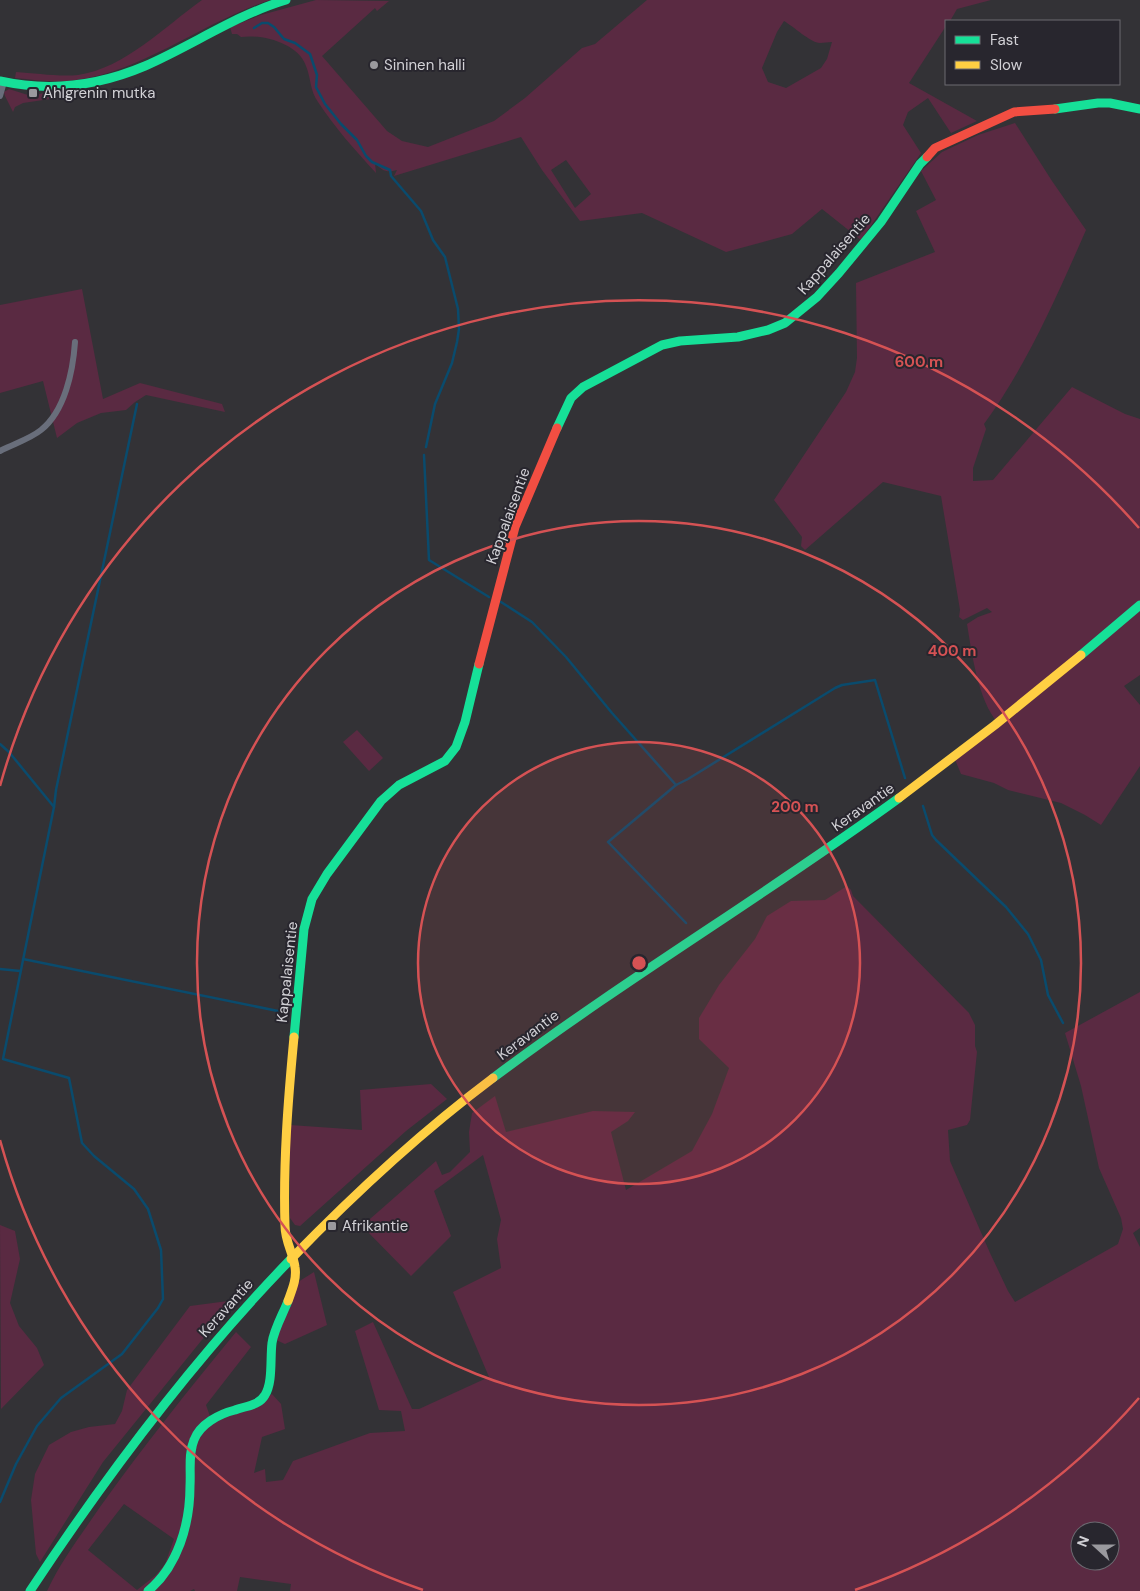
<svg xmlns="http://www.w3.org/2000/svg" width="1140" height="1591" viewBox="0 0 1140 1591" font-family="'DM Sans',sans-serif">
<rect width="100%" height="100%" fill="#333236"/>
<g fill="#5a2a42" fill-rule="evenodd">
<path d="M202,0h68c-66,21 -124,70 -194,80 -20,3 -41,0 -61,-2l1,-6c19,1 43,5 62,3 47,-7 86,-48 124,-75z"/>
<path d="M316,0l73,1 -12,10 -2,-3 -53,48 65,75 15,10 26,6 66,-26 31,-23 57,-50 13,-4 52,-44h344l-34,9 -7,12h-4v5l-37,57 68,38 -26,12 -23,-35 -20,14 -5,13 18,28 -60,87 -39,-31 -30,25 -66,18 -84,-39 -62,8 -38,-51 -21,-33 -127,39 3,-6c-10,3 -15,1 -22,-7l1,10c-21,-23 -41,-45 -58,-71 -8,-11 -7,-24 -12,-36 -8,-23 -44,-32 -65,-29l-4,-3h-5l-2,-7 31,-12zM784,21c9,5 27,22 36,22 4,0 8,-1 12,-1l-5,17 -6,9 -35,20 -18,-6 -6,-14 15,-36zM566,160l25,34 -16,14 -24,-38z"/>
<path d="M9,89l22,7 17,-4 2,7 -27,4 -8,4 -2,5 -8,-16 -1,-4z"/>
<path d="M1015,123l37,58 34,49c-29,66 -59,135 -102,194l2,5 -13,39v13l20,-1 79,-93 53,27 15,5v256l-16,11 16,19v61l-39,59 -16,-10 -24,-12 -53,-13 -14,-7 -33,-9 -7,-17 44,-34c-20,-23 -26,-69 -31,-99l11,-7 14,-5 -5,-4 -24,12 -4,-3 1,-7 -19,-114 -58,-14 -78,68 -4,-4 1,-9 -28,-37 72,-108 9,-20 2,-14 -1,-75 79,-31 -19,-41 20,-11 -15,-29 21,-19 36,-17z"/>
<path d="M82,289l21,110 37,-16 82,21 3,8 -79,-17 -11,7 -9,8 -25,3 -24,10 -20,15 -14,-57 -43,12v-88z"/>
<path d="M357,730l26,28 -14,13 -26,-29z"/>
<path d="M847,886l4,4 2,6 116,117 6,12v21l2,6 -7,68 -3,5 -19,5 2,31 40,92 18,38 7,11 103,-58 5,-15 -2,-11 -22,-50 -18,-82 -16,-53 75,-41v236l-7,5 7,14v344h-850l1,-7 -51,-7 -3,14h-42l-1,-2 -4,2h-143c14,-30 34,-56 53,-84 43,-60 89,-118 136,-175l15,15 -45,58 6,17 45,-17 15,-11 9,10 4,25 -23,8 -8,36 11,-4 1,13 17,-2 10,-19 77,-28 35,-2 -4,-20 -22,-1 -24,-79 18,-9 39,87h7l70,-32 -36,-85 48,-24 -4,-29 4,-19 -18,-65 -49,36 17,45 -40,40 -49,-50 74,-65 6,14 8,-3 20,-20 -1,-20 3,-19 23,-17 11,36 87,-21 42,1 -7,9 -17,11 15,58 66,-39 20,-37 17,-46 -30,-29v-21l20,-33 36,-46 12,-23 24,-15 34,-1zM124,1504l50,35 -9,25 -9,11 -19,15 -49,-40zM1080,1531h30v30h-30z"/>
<path d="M431,1084l16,15 -41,32 -106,95 -5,-1 -5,-7v-93l72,5 -2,-40z"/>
<path d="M0,1225l15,6 5,28 -10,44 9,23 18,22 7,17 -43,44z"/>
<path d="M314,1272l13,53 -42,19 -9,-4 22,-58z"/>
<path d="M228,1301l5,3 -32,37 -98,121 -63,100 -4,-8 -5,-54 4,-26 14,-29 22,-13 18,-5 26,-3 7,-13 5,-21 63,-84z"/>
</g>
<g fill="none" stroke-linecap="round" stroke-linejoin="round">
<g stroke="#0a4b6d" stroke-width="2.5">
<path d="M254,28l8,-5h6l6,4 10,12 11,4 15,11 7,21 -1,12 9,17 16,20 16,16 9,16 6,6 18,8 1,6 30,35 12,29 12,17 13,52 1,20 -2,13 -5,21 -17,41 -9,43"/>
<path d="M424,455l5,105 60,37"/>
<path d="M501,602l31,20 34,35 46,56 64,72"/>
<path d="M0,744l9,8 45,55"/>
<path d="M923,806l9,29 4,5 70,67 22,27 13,26 7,35 15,28"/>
<path d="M686,923l-78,-81 68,-57 12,-6 147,-91 7,-3 33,-5 30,98"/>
<path d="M23,959l255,52"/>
<path d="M0,969l20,2"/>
<path d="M0,1502l16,-38 21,-38 24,-28 61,-44 36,-46 5,-9 -2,-49 -13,-41 -14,-20 -40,-33 -12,-13 -13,-65 -66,-19 51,-252 2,-17 81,-386"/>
</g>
<g stroke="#696e7b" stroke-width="6">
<path d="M0,96l4,-14"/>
<path d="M0,451c13,-7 30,-12 41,-21 24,-19 32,-59 34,-88"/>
</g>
<g stroke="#16e098" stroke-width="9">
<path d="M0,81c50,11 98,5 145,-15 48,-21 91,-51 141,-66"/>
<path d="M1055,109l43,-6h12l30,6"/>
<path d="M557,428l14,-30 12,-11 79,-42 18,-4 58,-4 30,-7 17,-7 32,-26 22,-24 42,-51 39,-58 7,-7"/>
<path d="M1081,655l59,-50"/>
<path d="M294,1037l10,-108 8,-30 15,-25 54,-73 18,-16 46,-24 11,-14 9,-25 14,-58"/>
<path d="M493,1078c132,-99 273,-183 406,-280"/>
<path d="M30,1591c78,-118 162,-230 261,-332"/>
<path d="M148,1591c30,-25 42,-67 42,-105 1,-15 -2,-32 4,-46 6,-16 25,-26 41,-30 10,-4 24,-4 30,-15 8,-13 5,-36 7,-52 2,-14 11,-29 16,-42"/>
</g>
<g stroke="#ffcf43" stroke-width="9">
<path d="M899,798l96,-73 86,-70"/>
<path d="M291,1259c63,-65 130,-127 202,-181"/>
<path d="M288,1301c4,-11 9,-22 7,-34 -2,-14 -10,-26 -10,-41 -2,-63 3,-126 9,-189"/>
</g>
<g stroke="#f24e42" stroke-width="9">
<path d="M927,157l8,-9 79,-36 41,-3"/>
<path d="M479,664l36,-137 42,-99"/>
</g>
</g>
<circle cx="639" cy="963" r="221" fill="#d55254" fill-opacity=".12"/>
<g fill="none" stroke="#d55254" stroke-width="2.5">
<circle cx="639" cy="963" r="221"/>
<circle cx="639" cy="963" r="442"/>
<path d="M1139 1398A663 663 0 0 1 855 1590M423 1590A663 663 0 0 1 0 1140M0 786A663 663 0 0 1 1139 528"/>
</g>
<g fill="#9a999e" stroke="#28262e" stroke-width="2">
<circle cx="374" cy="65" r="5"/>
<rect x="28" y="88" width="10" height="10" rx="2.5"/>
<rect x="327" y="1221" width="10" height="10" rx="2.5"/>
</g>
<g text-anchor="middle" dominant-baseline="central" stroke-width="4" stroke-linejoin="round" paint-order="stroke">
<g font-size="15" fill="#d2d1d6" stroke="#28262e" text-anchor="start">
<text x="384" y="65">Sininen halli</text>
<text x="43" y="93">Ahlgrenin mutka</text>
<text x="342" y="1226">Afrikantie</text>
</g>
<g font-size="15" fill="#d2d1d6" stroke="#28262e">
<text transform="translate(834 254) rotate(-49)">Kappalaisentie</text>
<text transform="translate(508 516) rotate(-70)">Kappalaisentie</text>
<text transform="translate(863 807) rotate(-35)">Keravantie</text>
<text transform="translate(287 972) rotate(-84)">Kappalaisentie</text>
<text transform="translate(528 1035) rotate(-37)">Keravantie</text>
<text transform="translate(226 1308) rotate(-48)">Keravantie</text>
</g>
</g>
<circle cx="639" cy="963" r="8" fill="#d55254" stroke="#28262e" stroke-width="2.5"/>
<g font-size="15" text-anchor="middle" font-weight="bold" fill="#d55254" stroke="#28262e" stroke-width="4" stroke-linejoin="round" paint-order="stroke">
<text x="919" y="367">600 m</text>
<text x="952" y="656">400 m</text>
<text x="795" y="812">200 m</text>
</g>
<rect x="945" y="20" width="175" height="65" fill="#28262e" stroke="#6c6a71"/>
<rect x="955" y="36" width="25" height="8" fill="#16e098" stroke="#6c6a71"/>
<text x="990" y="45" font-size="15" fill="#d2d1d6">Fast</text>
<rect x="955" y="61" width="25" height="8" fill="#ffcf43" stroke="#6c6a71"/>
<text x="990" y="70" font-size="15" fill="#d2d1d6">Slow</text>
<g transform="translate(1095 1546) rotate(291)"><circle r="24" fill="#28262e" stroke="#6c6a71"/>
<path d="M0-4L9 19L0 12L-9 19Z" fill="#9a999e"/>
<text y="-8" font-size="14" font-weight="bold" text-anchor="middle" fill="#d2d1d6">N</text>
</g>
</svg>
